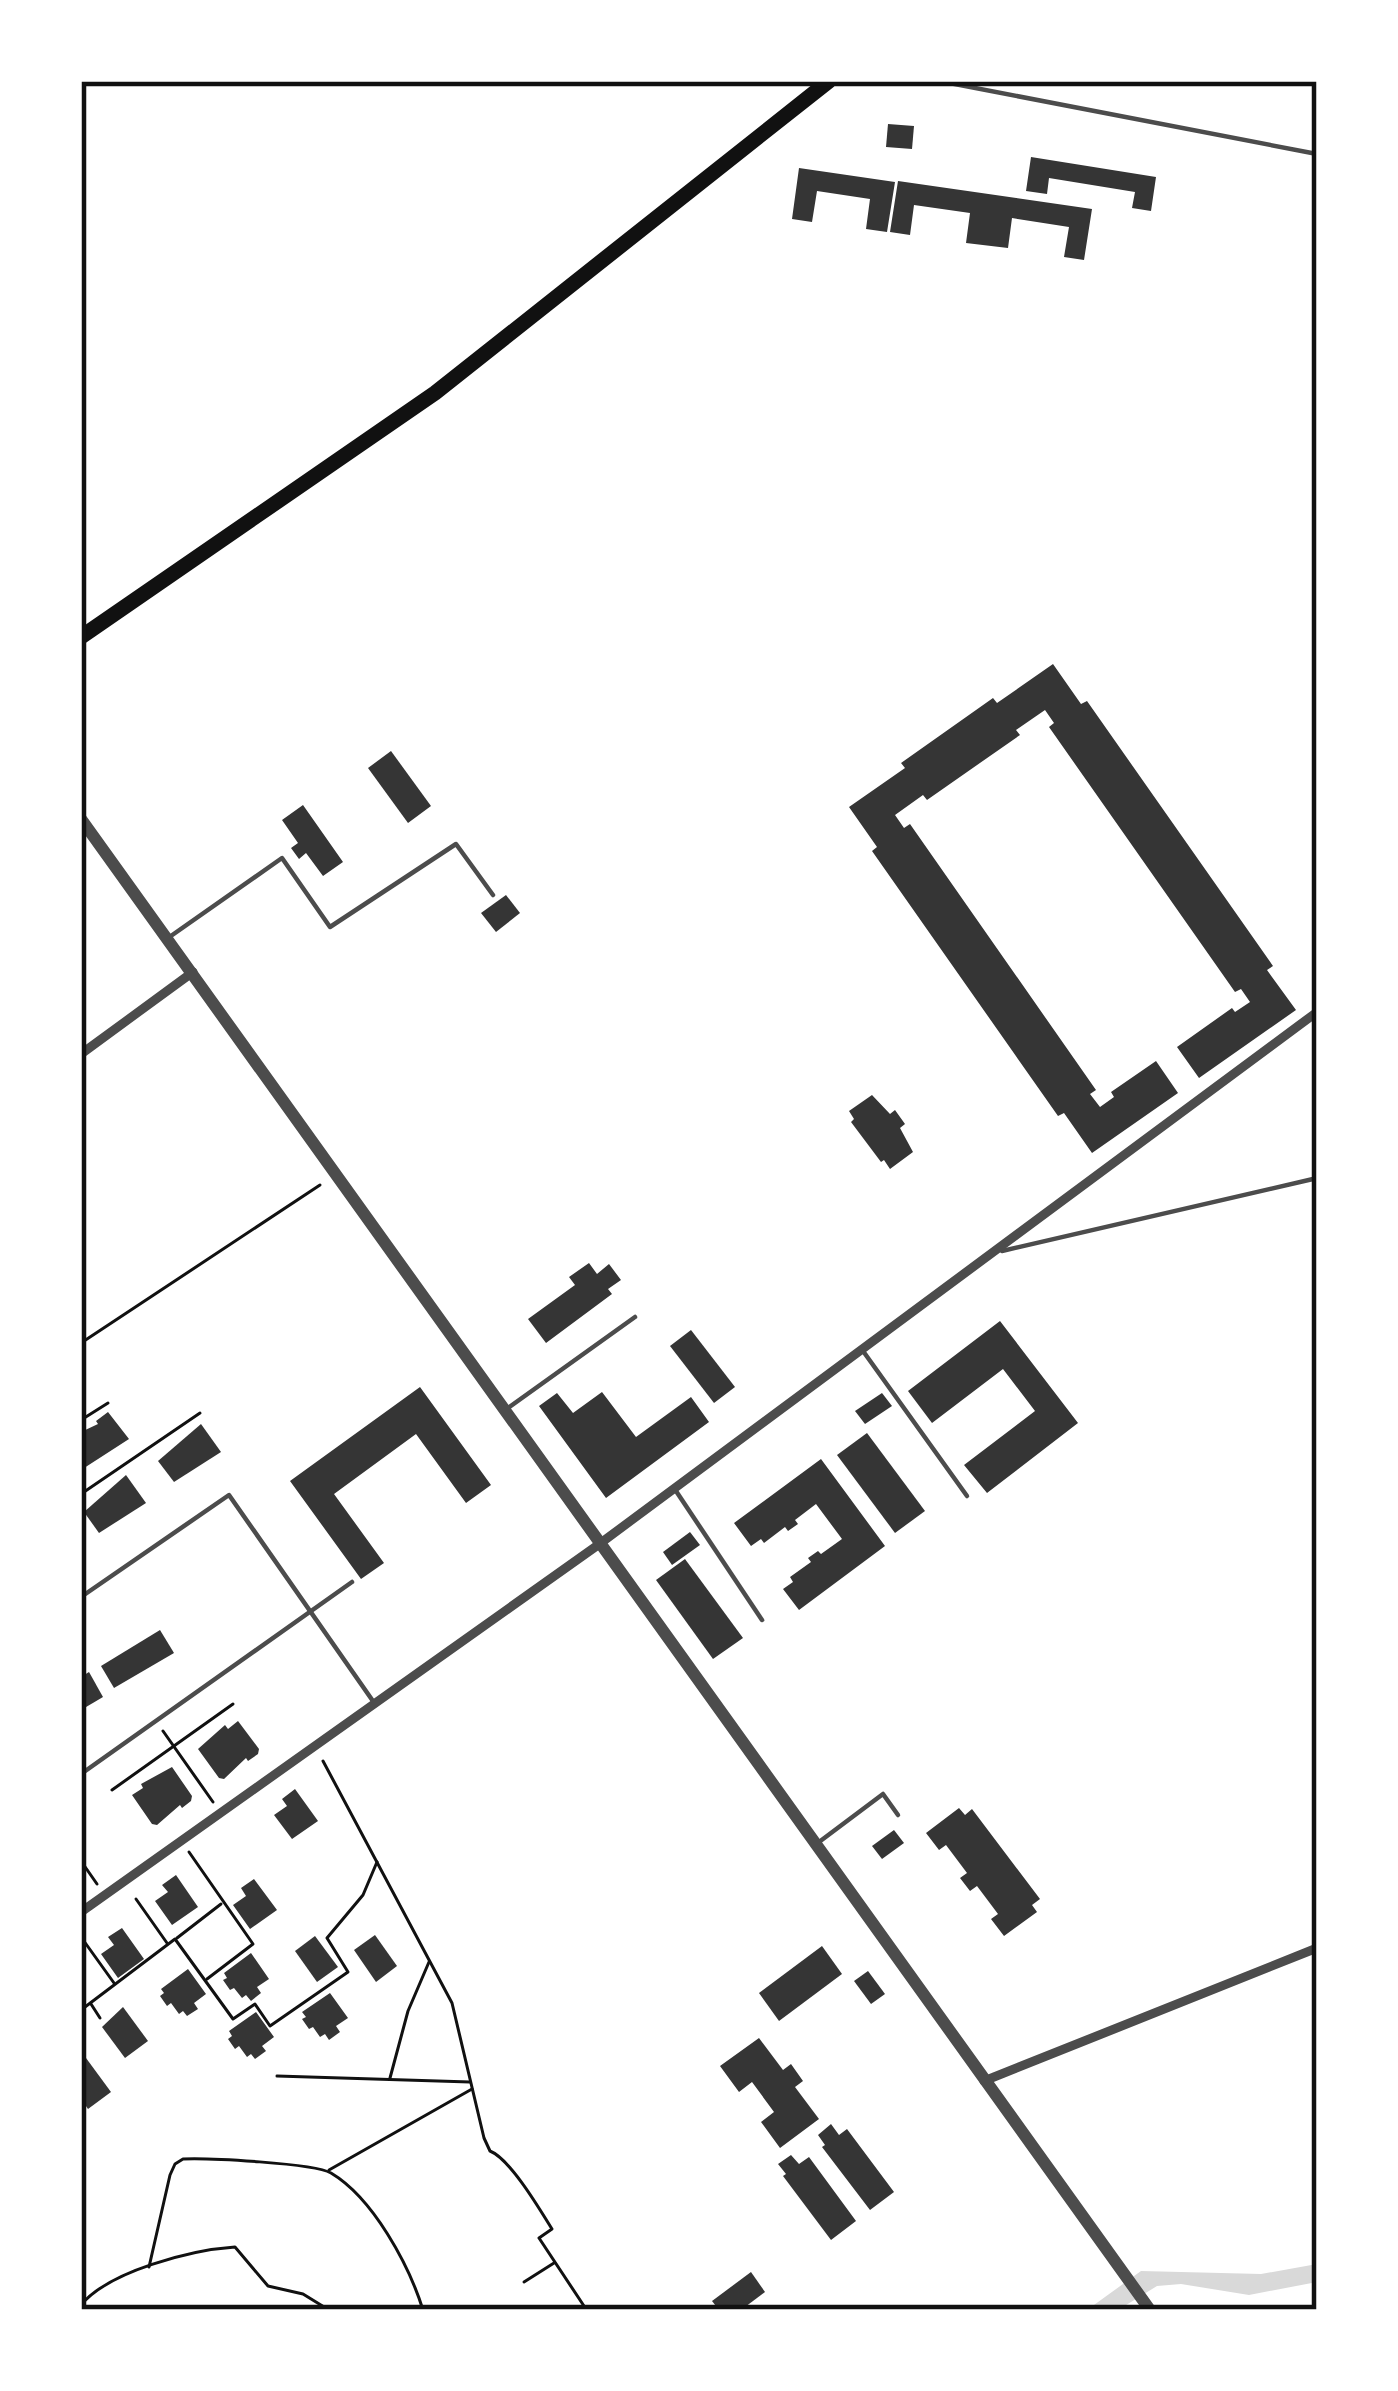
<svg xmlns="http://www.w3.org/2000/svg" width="1398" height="2391" viewBox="0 0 1398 2391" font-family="Roboto,sans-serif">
<rect width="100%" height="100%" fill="#fff"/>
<path fill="#d9d9d9" d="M1317,2264v18l-68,13 -68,-11 -24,2 -39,24h-31l54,-39 120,3z"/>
<g fill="#353535">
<path d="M888,124l26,2 -2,23 -26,-2z"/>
<path d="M1031,157l125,20 -5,34 -19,-3 3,-16 -86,-14 -2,16 -21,-3z"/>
<path d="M799,168l96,14 -8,50 -21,-3 4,-30 -53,-8 -5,31 -20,-3z"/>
<path d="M898,181l194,28 -8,51 -20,-3 5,-30 -57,-9 -4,30 -42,-5 4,-30 -56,-8 -4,30 -20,-3z"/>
<path d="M1053,664l28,40 6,-3 186,265 -6,4 29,40 -97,68 -22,-31 55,-39 3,4 15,-10 -9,-13 -6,3 -186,-265 5,-4 -9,-13 -29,20 4,5 -93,65 -4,-5 -28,20 9,13 6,-4 186,266 -6,4 10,13 14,-10 -3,-5 45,-31 22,32 -86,60 -28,-40 -6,3 -186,-265 5,-4 -28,-40 56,-39 -4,-5 92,-65 4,5z"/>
<path d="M391,751l40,55 -23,17 -40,-55z"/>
<path d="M303,805l40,57 -20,14 -17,-23 -7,6 -8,-11 7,-5 -16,-23z"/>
<path d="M506,895l14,18 -24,19 -15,-19z"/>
<path d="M872,1095l18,19 5,-4 10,14 -5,4 13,24 -23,17 -6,-9 -3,2 -30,-40 3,-3 -5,-8z"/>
<path d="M589,1263l8,11 12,-10 12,16 -13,9 4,5 -66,49 -18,-24 47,-34 -6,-8z"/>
<path d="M1000,1321l78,102 -91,70 -23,-28 71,-54 -32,-42 -71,54 -24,-32z"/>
<path d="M691,1330l44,57 -21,16 -44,-57z"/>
<path d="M420,1387l71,98 -25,18 -50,-69 -82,60 50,69 -23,16 -71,-98z"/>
<path d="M602,1392l34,45 55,-40 18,25 -103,76 -67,-92 18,-13 16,20z"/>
<path d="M882,1393l10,13 -27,18 -10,-13z"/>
<path d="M108,1412l21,27 -48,31v-38l17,-8 -2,-3z"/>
<path d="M201,1424l20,28 -47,30 -16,-21z"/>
<path d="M867,1433l58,78 -30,22 -58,-78z"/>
<path d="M821,1459l64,87 -86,64 -16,-21 10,-7 -3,-5 21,-15 -3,-4 10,-7 3,3 21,-15 -26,-35 -21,16 3,4 -10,7 -3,-4 -21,16 -3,-4 -10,7 -17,-23z"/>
<path d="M126,1475l20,28 -47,30 -15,-21z"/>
<path d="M690,1532l10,13 -28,20 -9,-13z"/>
<path d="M685,1559l58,79 -30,21 -57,-79z"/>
<path d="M160,1630l14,23 -60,35 -13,-22z"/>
<path d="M89,1672l14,25 -22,13v-33z"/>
<path d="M238,1721l21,28 -1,5 -10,7 -2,-3 -22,21 -5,-1 -21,-29 27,-24 3,4z"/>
<path d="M172,1767l20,29 -1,5 -9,7 -2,-3 -23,20 -5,-1 -20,-29 11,-7 -2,-4z"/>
<path d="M295,1789l23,32 -26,18 -18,-24 13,-9 -5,-7z"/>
<path d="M959,1808l6,7 7,-6 68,90 -8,6 5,7 -33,24 -13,-17 7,-5 -21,-28 -7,5 -10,-13 7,-5 -21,-28 -7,5 -13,-17z"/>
<path d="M894,1830l10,13 -22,16 -10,-13z"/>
<path d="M176,1875l22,32 -26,18 -17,-24 13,-9 -6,-7z"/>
<path d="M254,1879l23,31 -27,19 -17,-24 13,-9 -5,-8z"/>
<path d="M122,1928l22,31 -26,19 -17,-24 13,-9 -6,-8z"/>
<path d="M375,1935l22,31 -21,16 -22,-32z"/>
<path d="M315,1936l23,31 -21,15 -22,-31z"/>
<path d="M822,1946l20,28 -63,47 -20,-28z"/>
<path d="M251,1953l18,26 -12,8 4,6 -10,8 -5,-6 -4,3 -8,-10 -4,2 -7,-10 4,-2 -3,-5z"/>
<path d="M188,1969l18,25 -12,9 4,6 -11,7 -4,-5 -4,3 -8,-11 -4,3 -7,-10 4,-3 -3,-4z"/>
<path d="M868,1971l17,23 -14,10 -17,-23z"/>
<path d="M330,1993l18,25 -12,8 4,6 -11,8 -4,-6 -5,3 -7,-10 -4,2 -7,-10 4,-2 -4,-5z"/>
<path d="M123,2007l25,34 -23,17 -23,-31z"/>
<path d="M256,2012l18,25 -12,9 4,5 -11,8 -4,-5 -4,3 -8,-11 -4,3 -7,-10 4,-3 -3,-5z"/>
<path d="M759,2038l24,32 8,-6 12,17 -8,6 24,32 -39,29 -19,-26 13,-10 -22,-30 -13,10 -19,-26z"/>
<path d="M86,2058l25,34 -23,17 -7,-10v-38z"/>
<path d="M831,2124l8,11 8,-6 47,63 -24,18 -48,-63 3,-2 -7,-10z"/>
<path d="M791,2155l8,9 10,-7 47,64 -25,19 -48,-64 3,-2 -8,-10z"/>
<path d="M751,2272l14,20 -24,18h-22l-7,-9z"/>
</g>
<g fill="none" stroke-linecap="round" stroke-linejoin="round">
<g stroke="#111" stroke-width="3">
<path d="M81,1343l239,-158"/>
<path d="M81,1420l27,-17"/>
<path d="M81,1494l119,-81"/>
<path d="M163,1731l50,71"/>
<path d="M323,1761l129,242 32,135 6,13c20,8 49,57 62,78l-13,9 45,68 -6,4"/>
<path d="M112,1790l121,-86"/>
<path d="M189,1852l64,92 -46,35"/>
<path d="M81,1861l16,23"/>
<path d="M136,1899l31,44"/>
<path d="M81,1937l33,46"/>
<path d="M177,1938l44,-34"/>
<path d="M91,2004l9,14"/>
<path d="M81,2010l94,-71 58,80 22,-15 15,22 78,-54 -21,-34 36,-43 14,-33"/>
<path d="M277,2076l193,6"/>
<path d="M390,2078l18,-67 21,-49"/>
<path d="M329,2170l143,-81"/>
<path d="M149,2267l21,-92 5,-11 8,-5c25,-1 130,4 148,14 42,25 78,92 92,137"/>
<path d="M524,2282l30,-19"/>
<path d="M81,2305c28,-34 110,-55 154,-58l33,39 35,8 26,16"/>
</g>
<g stroke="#4c4c4c" stroke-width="4.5">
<path d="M939,81l378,73"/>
<path d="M168,938l114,-80 48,69 126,-83 37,51"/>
<path d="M1002,1251l311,-72 4,3"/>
<path d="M863,1351l104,145"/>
<path d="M508,1408l127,-91"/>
<path d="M674,1488l88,132"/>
<path d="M81,1597l148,-102 146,209"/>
<path d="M81,1774l271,-192"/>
<path d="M819,1842l64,-48 15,21"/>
</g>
<g stroke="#4c4c4c" stroke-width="9">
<path d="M81,1054l112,-82"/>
<path d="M81,1912l517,-367 719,-533"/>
<path d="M984,2081l333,-133"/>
</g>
<path stroke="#4c4c4c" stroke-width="12" d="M81,819l1069,1491"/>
<path stroke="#111" stroke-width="15" d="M81,637l354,-244 394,-312"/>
</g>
<rect width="1398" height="2391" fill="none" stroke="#ffffff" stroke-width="168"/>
<rect x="84" y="84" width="1230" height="2223" fill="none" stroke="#111" stroke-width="4.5"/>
</svg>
